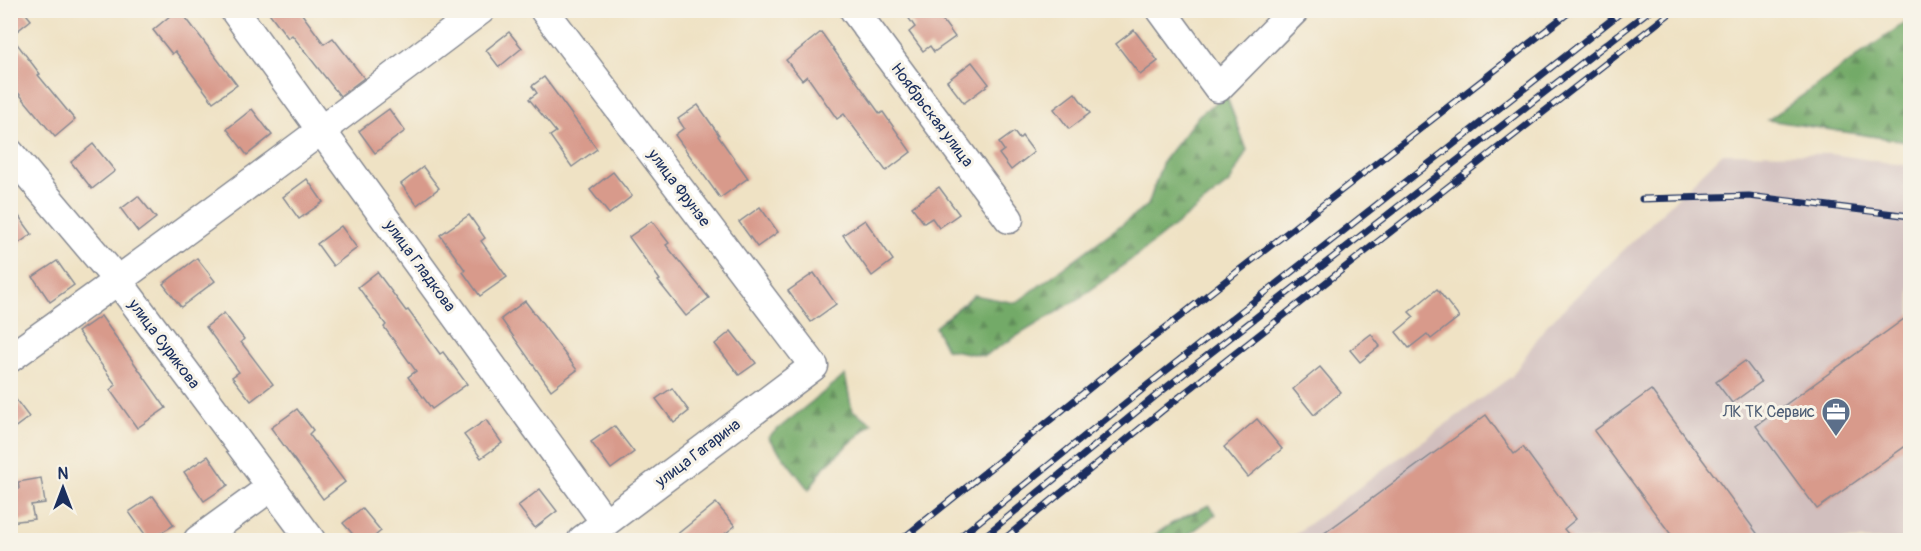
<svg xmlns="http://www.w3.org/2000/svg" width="1921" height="551" viewBox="0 0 1921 551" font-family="Pangolin,sans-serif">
<defs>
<pattern id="forest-firs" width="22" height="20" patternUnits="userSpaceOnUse" patternTransform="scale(1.5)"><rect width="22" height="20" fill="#73aa67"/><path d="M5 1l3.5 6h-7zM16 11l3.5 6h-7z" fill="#5e8b58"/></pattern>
</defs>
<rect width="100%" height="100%" fill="#f7f3e8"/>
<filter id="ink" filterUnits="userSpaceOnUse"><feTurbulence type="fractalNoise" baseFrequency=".0167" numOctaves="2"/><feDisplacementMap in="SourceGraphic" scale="12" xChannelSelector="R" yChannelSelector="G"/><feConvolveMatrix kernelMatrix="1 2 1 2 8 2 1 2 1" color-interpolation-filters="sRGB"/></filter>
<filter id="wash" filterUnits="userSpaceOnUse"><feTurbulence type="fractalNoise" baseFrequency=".008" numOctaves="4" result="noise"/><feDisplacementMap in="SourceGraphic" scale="24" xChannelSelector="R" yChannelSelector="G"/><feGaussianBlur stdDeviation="1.35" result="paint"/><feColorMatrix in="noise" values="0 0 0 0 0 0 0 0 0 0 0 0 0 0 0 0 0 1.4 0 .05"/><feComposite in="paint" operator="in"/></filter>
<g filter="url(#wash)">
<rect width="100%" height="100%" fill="#efe2c4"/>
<path fill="#d1bfbe" d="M1723,153l108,1 79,12v374h-623l225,-164 33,-49z"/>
<g fill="url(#forest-firs)" stroke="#476c62" stroke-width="1.5">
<path d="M1910,19v123l-142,-22z"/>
<path d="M1226,95l21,55 -17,32 -82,65 -68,51 -96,58 -38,-7 -11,-22 39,-32 42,8 132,-98 15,-44 36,-46z"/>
<path d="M845,375l7,35 20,13 -48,44 -15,23 -41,-53z"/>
<path d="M1209,505l7,9 -28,21 -3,5h-38l24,-16z"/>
</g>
<g id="blocks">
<g fill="#d89a8b">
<path d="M10,10h13l8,10 -20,16 29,38 -2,1 37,45 -20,17 -45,-54z"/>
<path d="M177,10h3l57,75 -24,17 -38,-51 -3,3 -19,-24z"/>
<path d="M267,10h32l25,34 9,-6 31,40 -24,18 -48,-61 -4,3z"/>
<path d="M903,10h32l20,27 -21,15 -4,-6 -7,5 -14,-19 6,-5z"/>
<path d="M1134,30l24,31 -18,14 -24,-31z"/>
<path d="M509,32l13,16 -23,19 -13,-17z"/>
<path d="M821,32l59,82 3,-2 28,40 -25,19 -42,-57 -7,5 -30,-43 -5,4 -16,-20z"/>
<path d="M972,62l17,22 -25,19 -17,-22z"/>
<path d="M544,77l53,72 -25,18 -22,-31 6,-4 -27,-33 8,-6 -5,-7z"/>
<path d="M1075,93l15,20 -21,16 -15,-20z"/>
<path d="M698,105l21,30 -1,1 30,42 -28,20 -45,-63 9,-7 -6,-9z"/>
<path d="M252,109l20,26 -25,20 -20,-26z"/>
<path d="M389,109l16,22 -30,22 -16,-22z"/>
<path d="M1014,132l5,7 3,-3 12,16 -23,18 -12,-16 5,-4 -5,-7z"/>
<path d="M93,144l22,27 -23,18 -21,-27z"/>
<path d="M423,167l16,21 -22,17 -16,-21z"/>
<path d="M613,172l19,24 -23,18 -19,-24z"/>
<path d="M307,179l16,23 -24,17 -16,-22z"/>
<path d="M939,187l20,27 -20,14 -7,-10 -8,5 -12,-16z"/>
<path d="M138,196l18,22 -18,14 -17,-23z"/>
<path d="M10,204l22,30 -22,15z"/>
<path d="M760,207l18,25 -21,15 -18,-25z"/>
<path d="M469,215l16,23 -4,3 26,36 -27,19 -17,-24 2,-2 -25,-35z"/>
<path d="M865,220l28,40 -21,16 -29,-41z"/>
<path d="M652,221l17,22 -3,2 43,53 -23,18 -28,-35 2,-1 -31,-43z"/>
<path d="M341,226l16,22 -24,18 -16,-22z"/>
<path d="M197,258l18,23 -34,26 -18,-23z"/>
<path d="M57,261l17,24 -24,17 -17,-25z"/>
<path d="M377,272l29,39 2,-1 32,44 3,-2 24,32 -35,25 -24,-32 8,-6 -32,-44 2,-2 -28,-38z"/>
<path d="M814,273l22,31 -25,18 -23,-31z"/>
<path d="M1437,289l22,28 -28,22 -4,-5 -18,14 -13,-16 18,-15 -5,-5z"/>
<path d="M525,301l52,69 -26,20 -50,-71z"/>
<path d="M224,313l20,26 -3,3 32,42 -22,17 -19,-24 7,-5 -33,-45z"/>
<path d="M1911,314v128l-94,67 -61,-83z"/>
<path d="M101,316l65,92 -29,20 -27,-38 6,-5 -38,-53z"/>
<path d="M731,331l25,32 -17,12 -24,-31z"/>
<path d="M1371,334l9,12 -20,16 -10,-12z"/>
<path d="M1745,361l16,21 -29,21 -16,-21z"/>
<path d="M1320,367l21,25 -27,23 -21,-26z"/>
<path d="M672,388l17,23 -15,12 -18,-24z"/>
<path d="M1651,390l111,150h-87l-81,-109z"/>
<path d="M10,392l19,25 -19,14z"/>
<path d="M297,409l16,21 -4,4 36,48 -22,17 -52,-71z"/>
<path d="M1486,415l28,39 9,-7 53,72 -12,10 9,11h-258z"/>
<path d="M1257,419l25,30 -34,28 -24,-30z"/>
<path d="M486,420l16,23 -21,15 -17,-23z"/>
<path d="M614,426l20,26 -23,17 -20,-27z"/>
<path d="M208,456l20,29 -24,16 -20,-29z"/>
<path d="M41,478l4,25 -14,2 3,14 -24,3v-32l9,-1 -1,-7z"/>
<path d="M540,489l17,22 -22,17 -17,-22z"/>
<path d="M153,496l21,29 -25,15 -20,-28z"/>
<path d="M716,503l19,23 -18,14h-47z"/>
<path d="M362,508l19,23 -11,9h-12l-15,-17z"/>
</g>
</g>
</g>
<g filter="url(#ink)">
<use href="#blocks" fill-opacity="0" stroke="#858891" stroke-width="1.5"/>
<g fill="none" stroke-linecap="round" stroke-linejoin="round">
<g stroke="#858891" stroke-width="31">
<g id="minor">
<path d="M234,10l371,512"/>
<path d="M544,10l270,356 -232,174"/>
<path d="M854,10l155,209"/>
<path d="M1161,10l57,78 77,-78"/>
<path d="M10,153l108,128 193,259"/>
<path d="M10,358c159,-113 315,-230 471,-348"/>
<path d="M198,540l73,-53"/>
</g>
</g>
<use href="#minor" stroke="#fff" stroke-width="28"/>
<g stroke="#1b2f5e" stroke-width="7">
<g id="rail">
<path d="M1642,199l107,-3 161,20"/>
<path d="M901,540l231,-186 440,-344"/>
<path d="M956,540l193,-156 475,-374"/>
<path d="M980,540l178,-146 492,-384"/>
<path d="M1003,540l165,-134 506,-396"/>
</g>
</g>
<use href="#rail" stroke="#f7f3e8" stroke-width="4.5" stroke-dasharray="14" stroke-linecap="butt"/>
</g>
</g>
<defs>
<g id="office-pin" transform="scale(1.5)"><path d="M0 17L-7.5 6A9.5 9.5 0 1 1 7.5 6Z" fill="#5c6f8a" stroke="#f7f3e8"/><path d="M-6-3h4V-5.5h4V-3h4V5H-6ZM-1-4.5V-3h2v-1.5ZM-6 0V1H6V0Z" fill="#fff"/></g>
</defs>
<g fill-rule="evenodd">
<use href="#office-pin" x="1836" y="412"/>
</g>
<g text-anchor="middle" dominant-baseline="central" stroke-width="6" stroke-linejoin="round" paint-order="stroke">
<g font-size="16" fill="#1b2f5e" stroke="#f7f3e8">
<text transform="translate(932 115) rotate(53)">Ноябрьская улица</text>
<text transform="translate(679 188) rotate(53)">улица Фрунзе</text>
<text transform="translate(420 266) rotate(54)">улица Гладкова</text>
<text transform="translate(164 344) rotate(53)">улица Сурикова</text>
<text transform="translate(698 453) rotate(-37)">улица Гагарина</text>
</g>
<g font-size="16" fill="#4e5e75" stroke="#f7f3e8" text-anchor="end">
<text x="1815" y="412">ЛК ТК Сервис</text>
</g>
</g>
<rect width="1921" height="551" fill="none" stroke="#f7f3e8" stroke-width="36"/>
<g transform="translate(63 488)" stroke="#f7f3e8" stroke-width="4.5" paint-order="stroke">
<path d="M0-4.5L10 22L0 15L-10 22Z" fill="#1b2f5e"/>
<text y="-9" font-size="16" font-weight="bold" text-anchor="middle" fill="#1b2f5e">N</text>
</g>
</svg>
